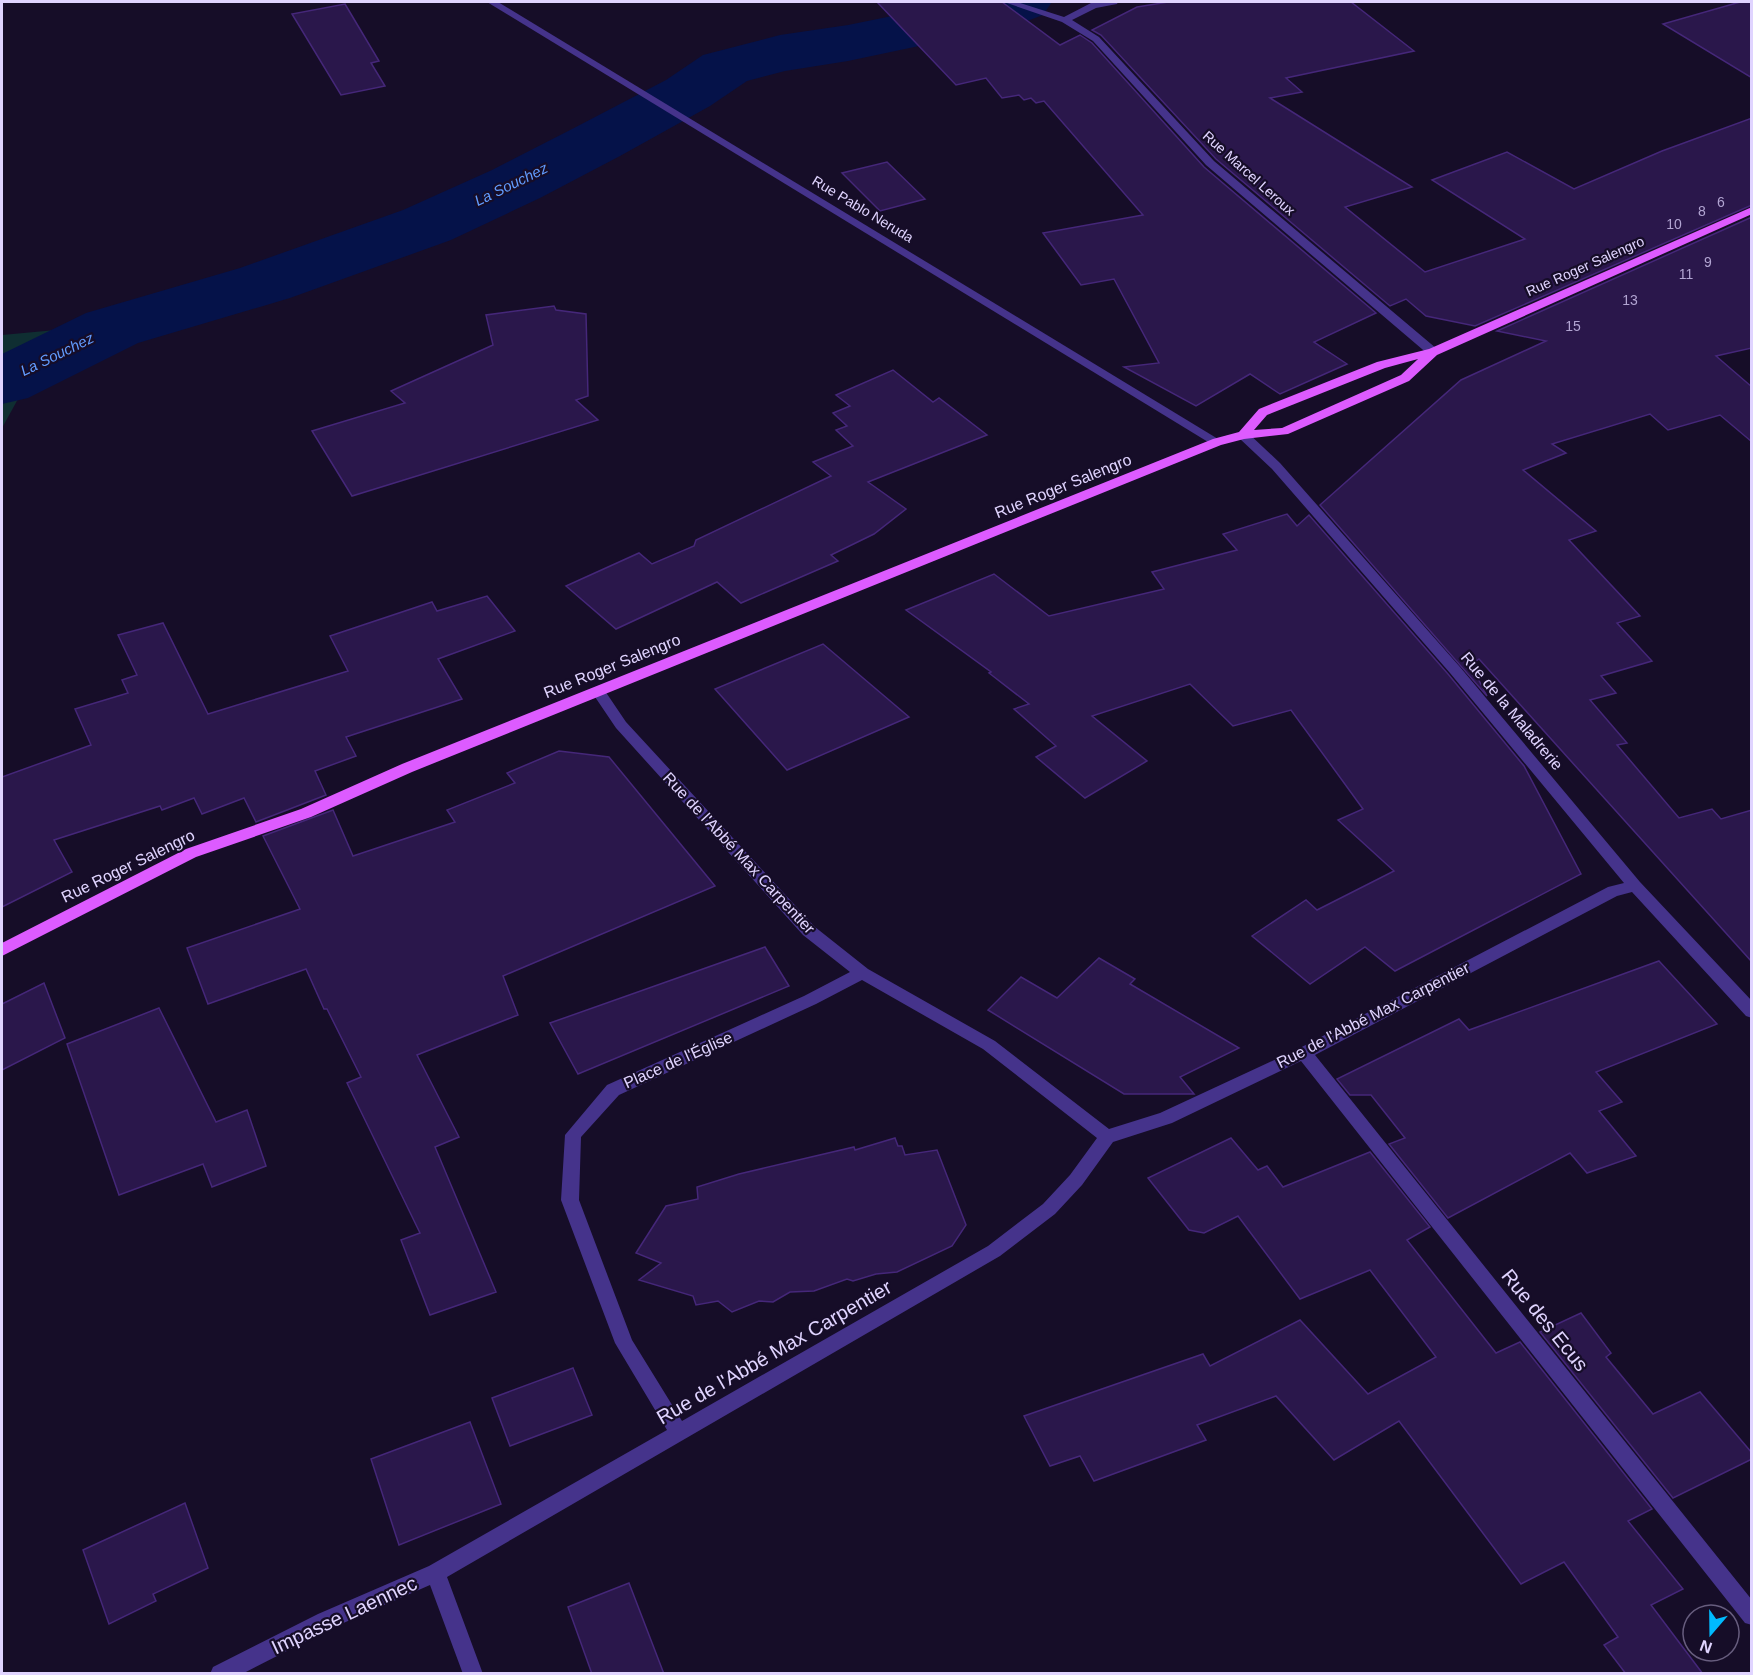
<svg xmlns="http://www.w3.org/2000/svg" width="1753" height="1675" viewBox="0 0 1753 1675" font-family="Arial,sans-serif">
<rect width="100%" height="100%" fill="#160d28"/>
<path fill="#0f2e32" d="M56,330l-54,98v-93z"/>
<g fill="none" stroke-linecap="round" stroke-linejoin="round">
<path fill="#051249" fill-rule="evenodd" d="M961,2h91l-9,13 -29,11 -166,35 -63,10 -38,10 -37,25 -90,50 -80,42 -89,42 -161,58 -152,45 -110,55 -26,6v-50l84,-41 154,-45 163,-58 89,-40 82,-42 92,-48 37,-25 77,-20 68,-10z"/>
</g>
<g fill="#2a174b" stroke="#452779" stroke-width="1.5">
<path d="M877,2h125l58,43 20,-10 12,8 112,124 172,146 -62,29 33,22 -67,30 -30,-20 -54,32 -72,-39 35,-4 -45,-84 -33,6 -38,-52 100,-18 -99,-114 -8,2 -5,-5 -7,2 -5,-5 -17,3 -16,-20 -30,7z"/>
<path d="M1168,2h183l63,49 -128,27 16,14 -32,6 142,89 -67,20 80,65 100,-33 -93,-59 75,-28 67,37 88,-38 90,-33v87l-277,121 -49,-10 -20,-17 -16,7 -174,-147 -115,-124 -9,-5 45,-23z"/>
<path d="M1740,2h12v76l-89,-54z"/>
<path d="M345,4l34,57 -8,2 14,23 -44,9 -49,-81z"/>
<path d="M887,162l38,37 -45,12 -38,-38z"/>
<path d="M1752,217v131l-36,8 36,31v55l-32,-27 -52,15 -18,-16 -98,30 14,9 -43,17 73,61 -27,9 71,76 -23,7 35,38 -51,15 15,17 -26,7 37,43 -10,2 62,73 33,-9 9,10 31,-9v152l-273,-303 -8,6 16,31 -167,-191 141,-125 85,-39 -49,-10z"/>
<path d="M554,306l2,4 30,4 2,82 -12,4 22,20 -246,76 -40,-65 93,-28 -14,-12 102,-46 -7,-30z"/>
<path d="M893,370l40,32 6,-4 48,37 -119,47 38,27 -32,25 -43,21 7,6 -97,42 -24,-21 -101,47 -50,-43 73,-33 13,11 42,-18 2,-6 135,-64 -18,-14 40,-16 -17,-16 11,-4 -14,-13 17,-7 -14,-11z"/>
<path d="M1287,514l10,12 12,-11 139,159 76,92 57,108 -186,97 -30,-24 -55,37 -58,-48 54,-36 11,10 77,-39 -56,-51 25,-11 -72,-99 -58,16 -43,-42 -98,32 55,45 -62,37 -49,-41 20,-11 -42,-37 15,-5 -40,-31 2,-1 -85,-62 88,-36 55,42 115,-27 -12,-17 85,-22 -14,-16z"/>
<path d="M487,596l28,35 -77,28 24,40 -116,38 10,19 -41,15 11,24 -70,27 -12,-24 -42,16 -8,-16 -32,12 -2,-4 -106,34 18,32 -70,35v-130l89,-32 -16,-36 53,-16 -6,-13 15,-5 -19,-40 45,-12 45,91 140,-43 -18,-35 102,-34 5,9z"/>
<path d="M823,644l86,73 -122,53 -72,-81z"/>
<path d="M559,751l50,6 106,129 -212,90 15,39 -101,40 42,82 -24,10 61,145 -66,23 -29,-75 19,-7 -73,-150 14,-6 -34,-68h-3l-18,-40 -98,35 -21,-56 113,-39 -37,-73 70,-26 20,46 102,-34 -8,-12 68,-27 -8,-10z"/>
<path d="M765,947l24,39 -211,88 -28,-51z"/>
<path d="M1099,958l36,21 -5,5 109,64 -59,29 14,17h-70l-136,-84 33,-33 36,21z"/>
<path d="M1659,961l58,63 -121,48 26,30 -23,9 37,45 -49,17 -17,-20 -122,65 -59,-74 16,-6 -34,-43h-21l-13,-16 122,-60 10,11z"/>
<path d="M44,983l21,55 -63,32v-66z"/>
<path d="M159,1008l57,114 31,-12 19,56 -54,21 -9,-23 -84,31 -52,-151z"/>
<path d="M895,1138l3,8h4l3,9 32,-5 29,75 -14,21 -55,26 -21,2 -23,7 -6,-2 -33,12 -24,1 -17,10 -14,-1 -27,11 -14,-11 -22,4 -3,-9 -54,-16 22,-17 -25,-10 30,-47 32,-7 -1,-12 42,-13 115,-27 1,3z"/>
<path d="M1231,1138l27,32 9,-4 16,21 87,-35 60,75 -23,13 89,113 24,-11 132,167 -24,12 55,68 -32,16 52,69h-77l-22,-29 14,-8 -54,-75 -43,22 -122,-163 -65,39 -58,-64 -79,29 9,15 -112,41 -14,-25 -30,10 -26,-50 179,-62 7,12 90,-46 68,74 68,-37 -66,-87 -70,29 -62,-83 -34,17 -15,-3 -41,-52z"/>
<path d="M1581,1313l30,40 -5,4 47,57 47,-22 52,61v6l-79,39 -133,-166z"/>
<path d="M573,1368l19,47 -82,31 -18,-48z"/>
<path d="M470,1422l31,82 -102,41 -28,-86z"/>
<path d="M185,1503l23,65 -55,26 3,7 -47,23 -26,-74z"/>
<path d="M629,1583l35,91h-72l-24,-67z"/>
</g>
<g fill="none" stroke-linecap="round" stroke-linejoin="round">
<g fill="#45338b" fill-rule="evenodd">
<path d="M487,2h11l725,440 -6,4 -4,-1z"/>
<path d="M1004,2h13l47,15 27,-14 27,-1 -1,2 -21,4 -24,12 27,17 115,124 223,188v6h-8l-223,-190 -113,-124 -31,-19z"/>
<path d="M1243,431l4,1 33,31 180,204 180,215 112,119v17l-6,-2 -114,-124 -15,4 -302,159 437,545v25l-7,-2 -444,-562 -129,62 -59,19 -31,43 -27,29 -55,42 -553,321 36,97h-20l-33,-89 -98,43 -90,46h-32l3,-7 105,-53 111,-48 238,-136 -52,-87 -54,-143 4,-65 42,-50 197,-89 46,-24 -47,-37 -187,-207 -25,-37 2,-3h10l23,34 189,205 53,42 127,72 114,88 51,-16 138,-64 310,-162 16,-4 -174,-210 -178,-204 -33,-31 -2,-3 2,-3zM862,980l121,69 114,89 -27,37 -27,29 -55,42 -306,175 -50,-81 -53,-140 2,-63 38,-42 197,-91z"/>
</g>
<path fill="#dd5bff" fill-rule="evenodd" d="M1752,207v7l-315,141 -28,26 -121,53 -44,5 -23,6 -809,327 -101,45 -115,40 -194,99v-13l184,-94 115,-40 101,-45 811,-325 26,-7 20,-23 118,-47 52,-13zM1418,359l-17,16 -119,53 -28,2 13,-15 118,-47z"/>
</g>
<g text-anchor="middle" dominant-baseline="central" stroke-width="4.5" stroke-linejoin="round" paint-order="stroke">
<g font-size="14" fill="#e0d4ff" stroke="#160d28">
<text transform="translate(1249 173) rotate(42)">Rue Marcel Leroux</text>
<text transform="translate(863 209) rotate(31)">Rue Pablo Neruda</text>
<text transform="translate(1585 266) rotate(-24)">Rue Roger Salengro</text>
</g>
<g font-size="14" fill="#b2a5d2">
<text x="1721" y="202">6</text>
<text x="1702" y="211">8</text>
<text x="1674" y="224">10</text>
<text x="1708" y="262">9</text>
<text x="1686" y="274">11</text>
<text x="1630" y="300">13</text>
<text x="1573" y="326">15</text>
</g>
<g font-size="15" font-style="italic" fill="#629cff" stroke="#160d28">
<text transform="translate(511 184) rotate(-26)">La Souchez</text>
<text transform="translate(57 354) rotate(-26)">La Souchez</text>
</g>
<g font-size="16" fill="#e0d4ff" stroke="#160d28">
<text transform="translate(1063 486) rotate(-22)">Rue Roger Salengro</text>
<text transform="translate(612 666) rotate(-22)">Rue Roger Salengro</text>
<text transform="translate(1512 711) rotate(50)">Rue de la Maladrerie</text>
<text transform="translate(739 853) rotate(47)">Rue de l'Abbé Max Carpentier</text>
<text transform="translate(128 866) rotate(-26)">Rue Roger Salengro</text>
<text transform="translate(1373 1015) rotate(-27)">Rue de l'Abbé Max Carpentier</text>
<text transform="translate(678 1060) rotate(-24)">Place de l'Église</text>
</g>
<g font-size="20" fill="#e0d4ff" stroke="#160d28">
<text transform="translate(1545 1320) rotate(51)">Rue des Ecus</text>
<text transform="translate(774 1352) rotate(-30)">Rue de l'Abbé Max Carpentier</text>
<text transform="translate(344 1615) rotate(-25)">Impasse Laennec</text>
</g>
</g>
<rect width="1753" height="1675" fill="none" stroke="#e0d4ff" stroke-width="6"/>
<g transform="translate(1711 1633) rotate(200)"><circle r="28" fill="#160d28" stroke="#675d7e" stroke-width="1.5"/>
<path d="M0-4.5L10 22L0 15L-10 22Z" fill="#00bbff"/>
<text y="-9" font-size="16" font-weight="bold" text-anchor="middle" fill="#e0d4ff">N</text>
</g>
</svg>
